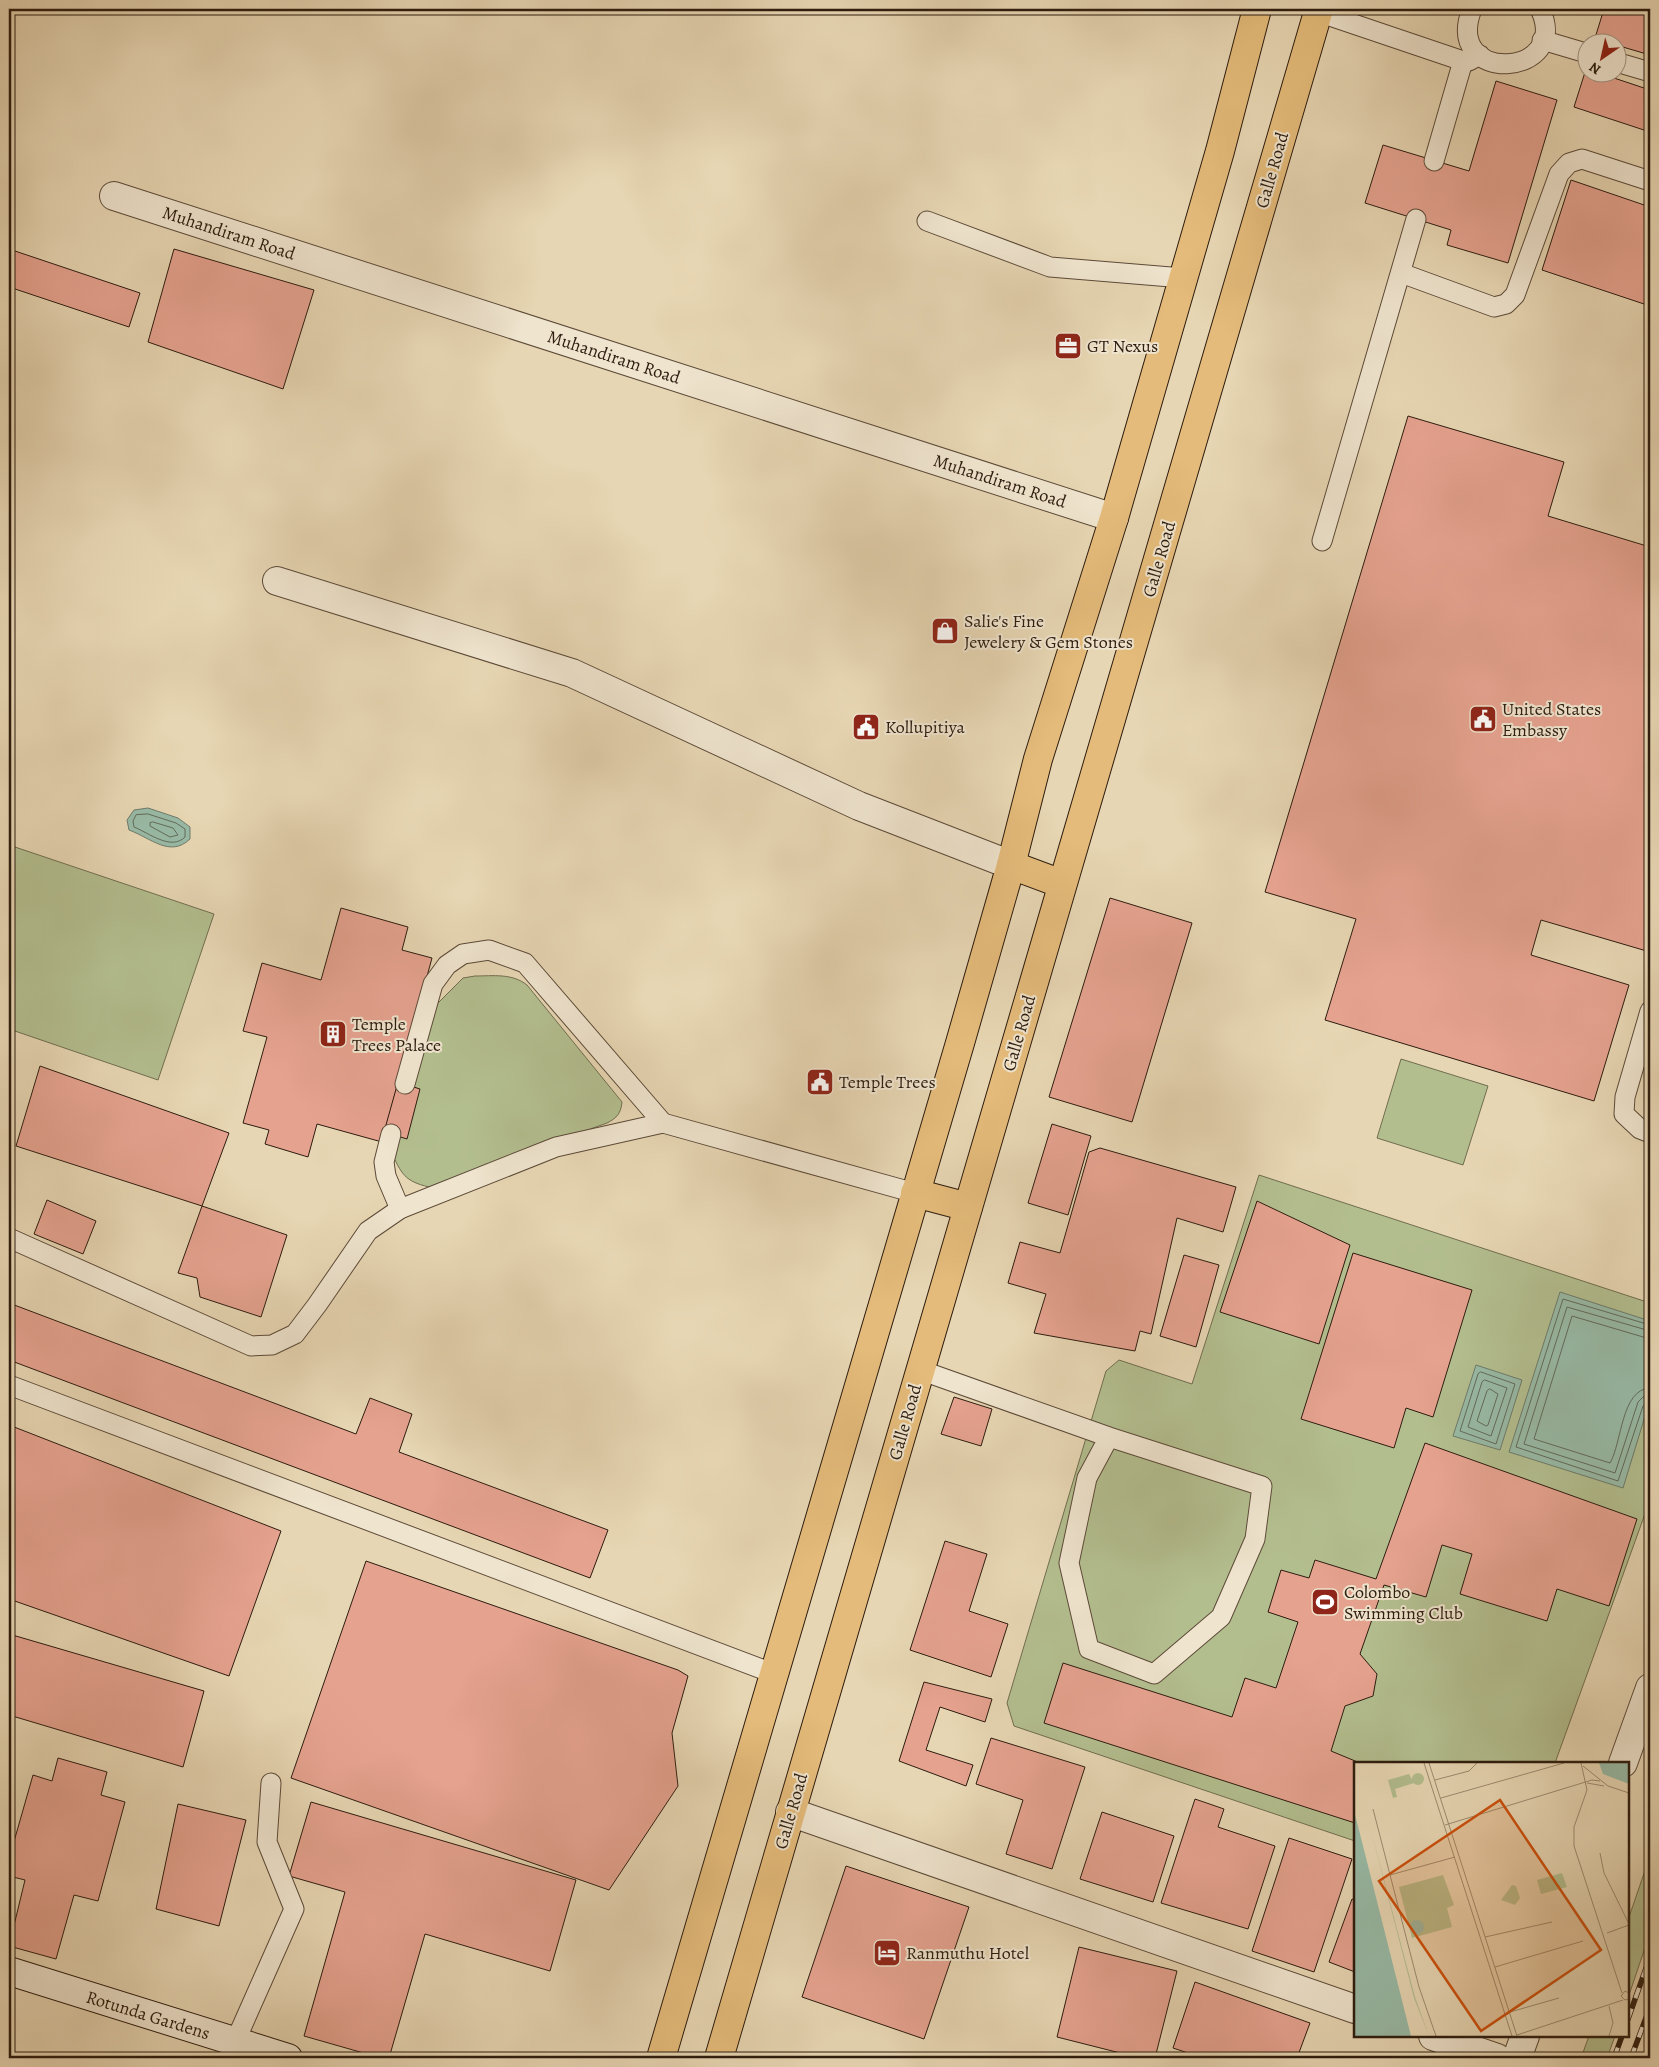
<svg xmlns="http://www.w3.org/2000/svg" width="1659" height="2067" viewBox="0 0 1659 2067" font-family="Alegreya,serif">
<rect width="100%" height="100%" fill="#e7d6b3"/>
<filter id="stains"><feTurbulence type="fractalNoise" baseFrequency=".004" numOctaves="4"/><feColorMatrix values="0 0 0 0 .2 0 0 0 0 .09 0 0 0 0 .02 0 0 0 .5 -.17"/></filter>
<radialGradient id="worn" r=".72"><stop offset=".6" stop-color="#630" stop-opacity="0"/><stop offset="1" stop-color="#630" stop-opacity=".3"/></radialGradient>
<g fill="#b3be8f" stroke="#706d4f">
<path d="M9,845l205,69 -56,166 -149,-51z"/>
<path d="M475,976c18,0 37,-3 52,9l95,117c-1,11 -5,16 -15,21l-178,64c-25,-6 -27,-13 -38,-35l46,-148 26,-26z"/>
<path d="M1401,1059l87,27 -25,79 -86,-27z"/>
<path d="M1259,1175l391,128v197l-95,263h-200v78l-341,-115 -7,-23 99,-332 13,-11 73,24z"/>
<path d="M1650,1856v77l-22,65v-78z"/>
<path d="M1589,2036h26l-8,22h-26z"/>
</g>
<g fill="#98baa6" stroke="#6d7b6a">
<path d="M148,808l30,10 12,9v12c-20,19 -39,-1 -61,-9l-2,-10 7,-10z"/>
<path d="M1560,1292l90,29v79l-27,88 -114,-36z"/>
<path d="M1476,1365l46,15 -22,70 -47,-14z"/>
</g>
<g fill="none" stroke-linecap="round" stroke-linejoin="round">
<g stroke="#626b5a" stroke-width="1">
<path d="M148,814l28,9 9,6v8c-14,14 -36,-4 -51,-10l-1,-6 3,-6z"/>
<path d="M153,822l20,6 5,7 -8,2 -20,-11v-3z"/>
<path d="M1650,1325l-87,-26 -47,148 102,34 25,-75 7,-4"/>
<path d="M1650,1331l-83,-24 -43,137 91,29 23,-71 5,-5 7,-2"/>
<path d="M1650,1339l-78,-23 -38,123 76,24c12,-20 11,-74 40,-75"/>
<path d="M1481,1372l34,12 -19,60 -36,-13 18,-57z"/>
<path d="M1485,1380l22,8 -16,48 -23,-9 14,-45z"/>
<path d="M1490,1389l8,5 -10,31 -2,1 -9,-5 10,-30z"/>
</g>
</g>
<g fill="#e5a28f" stroke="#2d1c0f">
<path d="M1604,9l46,1v45l-34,-10v-3l-21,-4z"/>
<path d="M1586,69v3h10l54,18v42l-76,-25z"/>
<path d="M1496,81l61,19 -49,163 -61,-18 4,-15 -86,-27 18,-58 86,26z"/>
<path d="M1571,180l79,27v99l-108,-36z"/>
<path d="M9,249l131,44 -11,34 -120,-40z"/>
<path d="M174,249l140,41 -31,99 -135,-47z"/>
<path d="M1408,416l156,46 -16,54 102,31v405l-109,-32 -10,35 98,30 -35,116 -269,-81 31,-101 -91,-27z"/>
<path d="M1110,898l82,25 -60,199 -83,-25z"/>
<path d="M341,908l67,19 -6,23 30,8 -50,184 -65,-18 -9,33 -43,-13 4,-14 -26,-7 24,-86 -24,-6 19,-68 59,17z"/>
<path d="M40,1066l189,67 -27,73 -186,-60z"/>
<path d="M398,1082l22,7 -13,50 -23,-7z"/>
<path d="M1052,1124l39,12 -23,79 -40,-12z"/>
<path d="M1100,1148l136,39 -13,45 -46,-14 -26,116 -11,-3 -5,20 -101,-18 12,-39 -38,-11 12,-41 40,11 29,-101z"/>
<path d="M47,1200l49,21 -13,33 -49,-20z"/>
<path d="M1257,1201l93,44 -31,99 -99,-32z"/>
<path d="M202,1206l85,29 -26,82 -61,-20 -3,-19 -19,-5z"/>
<path d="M1353,1253l119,37 -39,127 -27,-9 -12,40 -93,-29z"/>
<path d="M1184,1255l35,10 -23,82 -36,-11z"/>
<path d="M9,1303l347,131 14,-36 42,16 -13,38 209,78 -18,48 -581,-218z"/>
<path d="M954,1397l38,12 -11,37 -40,-12z"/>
<path d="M9,1425l272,106 -52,145 -220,-77z"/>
<path d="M1425,1443l212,76 -28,87 -52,-17 -10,32 -87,-27 12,-40 -30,-9 -16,52 -42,-12 -24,69 17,20 -4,22 -28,10 -14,45 29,12h-5v60l-311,-100 19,-60 169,54 13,-39 31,10 22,-66 -30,-10 13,-42 28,8 6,-18 61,19z"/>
<path d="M945,1541l42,13 -18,57 39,13 -17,53 -81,-27z"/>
<path d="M366,1561l312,109 10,6 -16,57 6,53 -69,104 -318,-112z"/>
<path d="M9,1634l195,57 -21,76 -174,-52z"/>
<path d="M924,1682l68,17 -7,23 -45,-15 -14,43 47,15 -7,21 -67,-25z"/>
<path d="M991,1738l94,29 -33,102 -46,-15 17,-54 -47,-16z"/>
<path d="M58,1758l49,14 -6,23 24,7 -27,99 -24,-6 -18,64 -47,-13 16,-66 -16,-4v-17l24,-84 19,6z"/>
<path d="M1195,1799l29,10 -6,18 57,19 -27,83 -87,-26z"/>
<path d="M311,1802l265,78 -26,91 -125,-37 -36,124h-8l-77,-22 41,-144 -56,-16z"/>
<path d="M178,1804l68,16 -27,106 -63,-17z"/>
<path d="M1102,1812l72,24 -21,66 -73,-23z"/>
<path d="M1289,1838l63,21 -38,113 -62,-21z"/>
<path d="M846,1866l123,41 -45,132 -122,-42z"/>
<path d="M1352,1899l3,1v72l-26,-10z"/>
<path d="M1079,1947l98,24 -22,87h-15l-83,-21z"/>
<path d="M1195,1982l115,41 -13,35h-94l-30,-10z"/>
</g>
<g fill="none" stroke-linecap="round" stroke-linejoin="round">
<g stroke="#5c4a38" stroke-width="21">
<g id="lane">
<path d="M1472,9c-30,77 101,69 68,0"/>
<path d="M1318,12l145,49h6l11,-6"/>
<path d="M1542,40l44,13"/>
<path d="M1616,62l34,10"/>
<path d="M1434,161l29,-100"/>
<path d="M927,221l123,46 133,11"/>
<path d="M1401,273l93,34 12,-3 9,-9 44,-121 10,-11 13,-4 68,22"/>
<path d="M1322,541l94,-322"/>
<path d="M1650,1011l-25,86 -1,17 16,15 10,4"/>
<path d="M405,1084l28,-100 14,-19 16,-11 26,-4 36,13 138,160"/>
<path d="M391,1134l-7,28 2,14 14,33"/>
<path d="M9,1238l242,108 21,-1 23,-11 22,-29 51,-74 32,-22 156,-62 107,-24 252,70"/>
<path d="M920,1370l189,67 153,49 -7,53 -34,78 -67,57 -65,-25 -20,-86 18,-85 22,-41"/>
<path d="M9,1385l766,289"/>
<path d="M235,2042l59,-133 -27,-67 4,-59"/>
</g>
</g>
<g stroke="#5c4a38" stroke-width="30">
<g id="street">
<path d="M114,196l1000,322"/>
<path d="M277,581l295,92 287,133 152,59"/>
<path d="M1623,1763l27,-75"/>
<path d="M790,1812l565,197"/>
<path d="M1433,2036l64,22"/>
<path d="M1517,2058l8,-22"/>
</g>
</g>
<g stroke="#2d1c0f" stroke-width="30">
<path id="secondary" d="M9,1971l279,87"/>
</g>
<g stroke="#2d1c0f" stroke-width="30">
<g id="highway">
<path d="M1011,865l51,19"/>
<path d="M915,1193l53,14"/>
<path d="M661,2058l299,-1015 51,-178 27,-106 76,-241 106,-367 37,-142"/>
<path d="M719,2058l600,-2049"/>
</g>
</g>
<use href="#lane" stroke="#efe4ce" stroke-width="19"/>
<use href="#street" stroke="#efe4ce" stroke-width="28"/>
<use href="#secondary" stroke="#efe4ce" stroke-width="28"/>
<use href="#highway" stroke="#e4bb7a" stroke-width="28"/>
<g stroke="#2d1c0f" stroke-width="5.5">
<g id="rail">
<path d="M1628,2019l22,-62"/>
<path d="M1614,2058l8,-22"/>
<path d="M1631,2058l19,-51"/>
</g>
</g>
<use href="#rail" stroke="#efe4ce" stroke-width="4" stroke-dasharray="11" stroke-linecap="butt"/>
</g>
<defs>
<g id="office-square" transform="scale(1.4375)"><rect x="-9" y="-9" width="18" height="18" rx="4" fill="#8f2418" stroke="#efe4ce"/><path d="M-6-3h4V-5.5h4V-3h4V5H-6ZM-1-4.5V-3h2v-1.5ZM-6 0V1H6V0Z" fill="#fff"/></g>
<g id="shop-square" transform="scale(1.4375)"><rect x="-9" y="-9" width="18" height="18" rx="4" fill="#8f2418" stroke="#efe4ce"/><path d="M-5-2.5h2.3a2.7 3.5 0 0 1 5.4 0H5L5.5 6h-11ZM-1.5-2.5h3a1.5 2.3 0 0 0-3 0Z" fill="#fff"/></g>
<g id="civic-square" transform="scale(1.4375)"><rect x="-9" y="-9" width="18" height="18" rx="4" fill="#8f2418" stroke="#efe4ce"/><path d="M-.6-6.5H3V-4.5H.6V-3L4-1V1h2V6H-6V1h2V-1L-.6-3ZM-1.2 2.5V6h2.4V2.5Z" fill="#fff"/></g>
<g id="building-square" transform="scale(1.4375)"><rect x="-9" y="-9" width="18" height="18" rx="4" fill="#8f2418" stroke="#efe4ce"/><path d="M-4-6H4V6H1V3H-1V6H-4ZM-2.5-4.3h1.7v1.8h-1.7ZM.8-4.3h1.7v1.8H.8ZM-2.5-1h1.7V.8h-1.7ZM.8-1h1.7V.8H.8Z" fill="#fff"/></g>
<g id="stadium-square" transform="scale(1.4375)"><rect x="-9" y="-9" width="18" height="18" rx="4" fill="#8f2418" stroke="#efe4ce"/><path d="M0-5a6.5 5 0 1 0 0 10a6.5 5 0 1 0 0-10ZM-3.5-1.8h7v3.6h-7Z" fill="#fff"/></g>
<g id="hotel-square" transform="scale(1.4375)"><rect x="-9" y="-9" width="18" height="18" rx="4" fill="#8f2418" stroke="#efe4ce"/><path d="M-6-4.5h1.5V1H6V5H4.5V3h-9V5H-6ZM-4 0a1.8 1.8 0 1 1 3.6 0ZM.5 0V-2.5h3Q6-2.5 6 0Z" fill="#fff"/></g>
</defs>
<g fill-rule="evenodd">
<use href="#office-square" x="1068" y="346"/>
<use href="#shop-square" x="945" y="631"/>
<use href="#civic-square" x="1483" y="719"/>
<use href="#civic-square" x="866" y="727"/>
<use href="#building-square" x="333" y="1034"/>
<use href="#civic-square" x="820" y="1082"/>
<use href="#stadium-square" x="1325" y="1602"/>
<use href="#hotel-square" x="887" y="1953"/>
</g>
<g text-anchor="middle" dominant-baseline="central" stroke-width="4" stroke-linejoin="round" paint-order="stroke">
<g font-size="18" fill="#2d1c0f" stroke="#efe4ce">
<text transform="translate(1272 170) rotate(-74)">Galle Road</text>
<text transform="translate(229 233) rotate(18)">Muhandiram Road</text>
<text transform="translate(614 357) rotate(18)">Muhandiram Road</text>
<text transform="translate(1000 481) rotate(18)">Muhandiram Road</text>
<text transform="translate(1159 559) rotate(-74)">Galle Road</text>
<text transform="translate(1019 1033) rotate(-74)">Galle Road</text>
<text transform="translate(905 1422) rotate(-74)">Galle Road</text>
<text transform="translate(791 1811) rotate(-74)">Galle Road</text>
<text transform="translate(148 2015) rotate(17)">Rotunda Gardens</text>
</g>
<g font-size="18" fill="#2d1c0f" stroke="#efe4ce" text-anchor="start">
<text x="1087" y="346">GT Nexus</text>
<text x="964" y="621">Salie's Fine<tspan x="964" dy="21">Jewelery &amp; Gem Stones</tspan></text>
<text x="1502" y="709">United States<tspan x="1502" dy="21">Embassy</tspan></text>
<text x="885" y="727">Kollupitiya</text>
<text x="352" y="1024">Temple<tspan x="352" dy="21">Trees Palace</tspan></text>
<text x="839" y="1082">Temple Trees</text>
<text x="1344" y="1592">Colombo<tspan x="1344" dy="21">Swimming Club</tspan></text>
<text x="906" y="1953">Ranmuthu Hotel</text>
</g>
</g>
<g transform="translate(1354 1762)">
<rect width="275" height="275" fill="#e7d6b3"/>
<path d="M58 17a6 6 0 1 1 12 0a6 6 0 1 1-12 0ZM55,12l5,9 -19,6 2,8 -4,1 -5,-18zM15,61l46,174 14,39 -15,-38zM208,111l5,14 -26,7 -4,-14zM89,113l11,30 -7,3 5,19 -40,11 -13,-51zM158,123l4,1 4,12 -5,7 -14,-5z" fill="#b3be8f"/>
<path d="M245,1h30v21l-26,-10zM0,49l5,19 52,206h-57zM56 165a7 7 0 1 1 14 0a7 7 0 1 1-14 0Z" fill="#98baa6"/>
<path fill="none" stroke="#9d8c71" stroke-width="1" d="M70,1l88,273M75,1l88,273M227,1l6,27 -13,37v19l48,147M229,4l25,20 21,7M81,18l34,-9 8,-8M233,21l17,3M87,36l123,-35M19,47l46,178 17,49M91,63l147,-45 8,1M246,91l4,20 25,51M36,113l65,-18M253,171l22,-8M131,175l67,-15M141,205l88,-26M275,231l-4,-2 -4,5 4,4 4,-1M255,244l4,17 -4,13M156,250l49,-14M163,273l106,-35"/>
<path fill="#cc500c" fill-opacity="0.15" stroke="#cc500c" stroke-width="2.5" d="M146,38l101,150 -120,81 -102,-150z"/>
<rect width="275" height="275" fill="none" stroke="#2d1c0f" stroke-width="2.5"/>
</g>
<rect width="1659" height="2067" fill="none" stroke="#e7d6b3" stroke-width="30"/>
<rect x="10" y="10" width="1639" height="2047" fill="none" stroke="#2d1c0f" stroke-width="2.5"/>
<rect x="15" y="15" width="1629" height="2037" fill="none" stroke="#2d1c0f"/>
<g transform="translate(1602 58) rotate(214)"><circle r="24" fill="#efe4ce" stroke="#a19482"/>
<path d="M0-4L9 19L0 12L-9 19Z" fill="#8f2418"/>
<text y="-8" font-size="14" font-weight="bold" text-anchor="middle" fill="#2d1c0f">N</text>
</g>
<rect width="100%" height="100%" filter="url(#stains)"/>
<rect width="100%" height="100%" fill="url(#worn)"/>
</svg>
